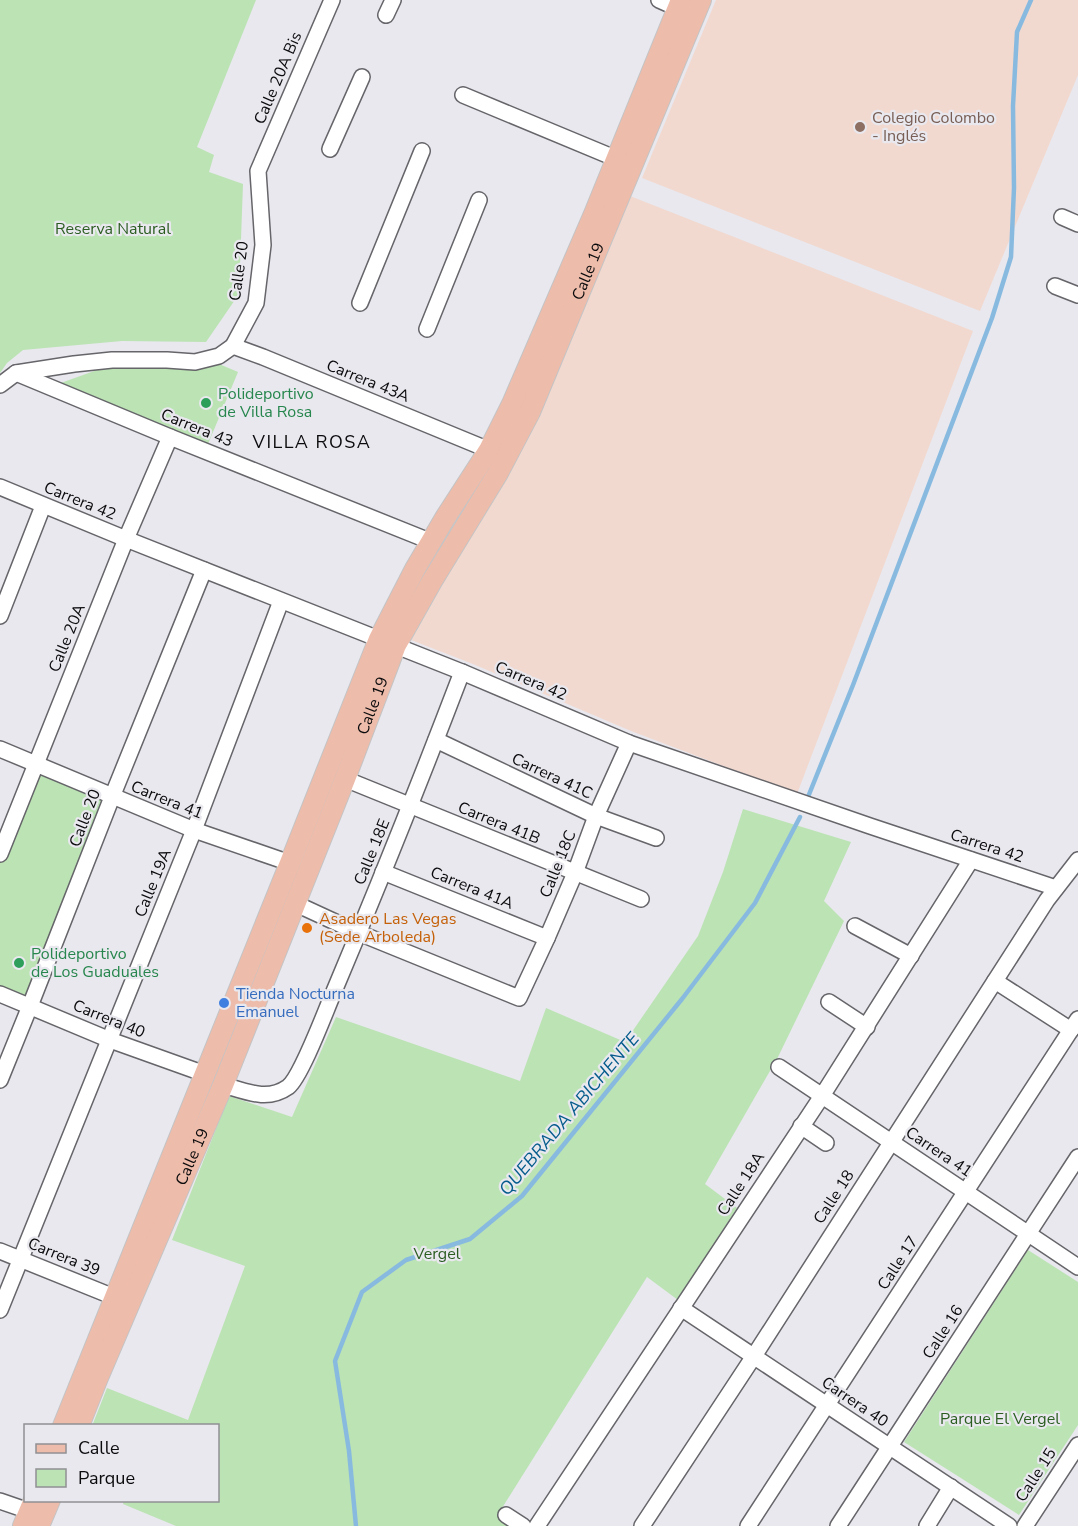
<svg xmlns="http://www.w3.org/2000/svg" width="1078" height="1526" viewBox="0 0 1078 1526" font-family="'Nunito Sans',sans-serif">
<rect width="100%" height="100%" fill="#e8e8ee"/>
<g fill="#f2d9d0">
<path d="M716,0h362v75l-98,236 -338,-133z"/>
<path d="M630,196l343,135 -176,463 -166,-63 -158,-67 -62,-24 34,-61 62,-102 30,-57z"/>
</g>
<g fill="#bce3b4">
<path d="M0,0h256l-59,147 17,8 -5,17 34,12 -4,110 -33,48 -84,-1 -99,9 -16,13 -7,10z"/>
<path d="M219,364l19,8 -30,72 -150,-60 39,-14 32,-3h46z"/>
<path d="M38,773l69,28 -76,202 -31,-12v-128z"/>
<path d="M743,809l108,33 -27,59 20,20 -66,136 -73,127 32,24 -59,92 -31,-23 -150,239 16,10h-337l-53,-22 1,-3 94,-1v-74h-126l15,-38 81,32 57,-154 -73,-26 57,-144 63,21 44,-100 184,64 26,-73 79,34 73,-106 25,-64z"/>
<path d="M1028,1250l50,32v143l-59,90 -115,-73z"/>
</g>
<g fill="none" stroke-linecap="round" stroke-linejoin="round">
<g stroke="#88bae0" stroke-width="4.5">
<path d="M808,797l45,-112 139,-367 19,-61 3,-69 -1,-82 4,-74 14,-32"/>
<path d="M356,1526l-7,-75 -14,-90 27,-69 44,-32 64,-21 52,-43 160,-197 73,-96 45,-86"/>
</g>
<g stroke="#65656a" stroke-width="18">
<g id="minor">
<path d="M659,0l18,8"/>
<path d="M386,15l7,-15"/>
<path d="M463,95l154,64"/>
<path d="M330,149l32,-72"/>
<path d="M1062,217l16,7"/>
<path d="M1055,286l23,9"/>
<path d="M360,303l62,-152"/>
<path d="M427,329l52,-129"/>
<path d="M233,346l30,11 226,93"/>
<path d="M16,373l154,64 262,105"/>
<path d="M0,385l16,-12 58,-9 38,-4h55l28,2 24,-6 14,-10 23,-43 7,-58 -5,-74 74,-171"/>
<path d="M0,487l126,52 336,133 167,71 241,83 186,62"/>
<path d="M0,616l43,-110"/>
<path d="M436,740l160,76 60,22"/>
<path d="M0,749l194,81 96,33"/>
<path d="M345,779l296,120"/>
<path d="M0,854l126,-315 44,-102"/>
<path d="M383,872l164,66"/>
<path d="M294,903l65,30 160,65 28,-60 28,-65 21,-57 33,-73"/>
<path d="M855,926l56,30"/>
<path d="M995,981l76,49"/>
<path d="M0,994l110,46 95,34"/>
<path d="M829,1002l38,25"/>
<path d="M779,1067l299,200"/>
<path d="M0,1080l30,-74 82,-209 92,-227"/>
<path d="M223,1085c22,6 44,17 65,2 12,-9 35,-69 42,-86 46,-109 90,-219 132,-329"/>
<path d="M801,1126l25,17"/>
<path d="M0,1251l114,46"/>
<path d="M681,1308l328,218"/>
<path d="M0,1310l194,-480 87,-229"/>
<path d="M0,1501l29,10"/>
<path d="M506,1515l17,11"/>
<path d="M537,1526l285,-430 149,-236"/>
<path d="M642,1526l112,-170 293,-456 31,-40"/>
<path d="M748,1526l330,-507"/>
<path d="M838,1526l240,-369"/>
<path d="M927,1526l24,-39"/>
<path d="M1025,1526l53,-81"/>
</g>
</g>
<g stroke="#c4c4c5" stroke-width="22">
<g id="major">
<path d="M63,1426l227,-563 89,-224 36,-70 30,-51 44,-68 23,-46 82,-190 87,-214"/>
<path id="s1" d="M79,1426l18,-46 126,-295 122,-306 51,-134 36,-64 66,-108 32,-61 171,-412"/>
<path d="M23,1526l11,-26"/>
<path d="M39,1526l11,-26"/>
</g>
</g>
<use href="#minor" stroke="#fff" stroke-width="15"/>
<use href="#major" stroke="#eebcaa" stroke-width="20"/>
</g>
<circle fill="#8d6e63" stroke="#e8e8ee" stroke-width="2" cx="860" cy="127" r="6"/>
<g fill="#2e9e5b" stroke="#e8e8ee" stroke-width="2">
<circle cx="206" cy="403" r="6"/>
<circle cx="19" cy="963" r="6"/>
</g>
<circle fill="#e8710a" stroke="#e8e8ee" stroke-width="2" cx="307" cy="928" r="6"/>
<circle fill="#3f7fe0" stroke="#e8e8ee" stroke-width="2" cx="224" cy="1003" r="6"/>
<g text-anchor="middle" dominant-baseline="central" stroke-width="4.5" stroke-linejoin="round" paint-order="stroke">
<g font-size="16" fill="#0b0b0d" stroke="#e8e8ee">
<text transform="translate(278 78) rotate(-67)">Calle 20A Bis</text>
<text stroke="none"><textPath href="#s1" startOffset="1264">Calle 19</textPath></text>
<text transform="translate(239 271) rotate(-82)">Calle 20</text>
<text transform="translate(368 381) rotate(22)">Carrera 43A</text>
<text transform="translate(197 428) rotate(22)">Carrera 43</text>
<text transform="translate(80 501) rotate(22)">Carrera 42</text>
<text transform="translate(67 638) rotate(-68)">Calle 20A</text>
<text transform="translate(531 681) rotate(23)">Carrera 42</text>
<text stroke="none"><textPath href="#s1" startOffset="778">Calle 19</textPath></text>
<text transform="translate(552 776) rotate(25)">Carrera 41C</text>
<text transform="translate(167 800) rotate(22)">Carrera 41</text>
<text transform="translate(85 818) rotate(-69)">Calle 20</text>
<text transform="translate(499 823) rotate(22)">Carrera 41B</text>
<text transform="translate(987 846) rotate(18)">Carrera 42</text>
<text transform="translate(372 852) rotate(-68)">Calle 18E</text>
<text transform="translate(558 864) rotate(-68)">Calle 18C</text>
<text transform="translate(153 883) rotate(-68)">Calle 19A</text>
<text transform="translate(472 888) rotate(22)">Carrera 41A</text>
<text transform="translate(109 1019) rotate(22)">Carrera 40</text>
<text transform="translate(939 1152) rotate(34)">Carrera 41</text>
<text stroke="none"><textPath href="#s1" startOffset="292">Calle 19</textPath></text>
<text transform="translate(741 1184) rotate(-57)">Calle 18A</text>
<text transform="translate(834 1197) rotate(-57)">Calle 18</text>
<text transform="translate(64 1257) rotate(22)">Carrera 39</text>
<text transform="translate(898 1263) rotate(-57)">Calle 17</text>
<text transform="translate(943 1332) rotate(-57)">Calle 16</text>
<text transform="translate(855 1402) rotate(34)">Carrera 40</text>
<text transform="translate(1036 1475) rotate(-57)">Calle 15</text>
</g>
<g font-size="16" fill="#785e54" stroke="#e8e8ee" text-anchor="start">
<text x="872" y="118">Colegio Colombo<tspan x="872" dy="18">- Inglés</tspan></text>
</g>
<g font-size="16" fill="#2b5d21" stroke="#e8e8ee">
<text x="113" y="229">Reserva Natural</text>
<text x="437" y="1254">Vergel</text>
<text x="1000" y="1419">Parque El Vergel</text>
</g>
<g font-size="16" fill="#27864d" stroke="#e8e8ee" text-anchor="start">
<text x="218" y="394">Polideportivo<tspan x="218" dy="18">de Villa Rosa</tspan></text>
<text x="31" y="954">Polideportivo<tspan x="31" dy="18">de Los Guaduales</tspan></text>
</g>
<g font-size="16" fill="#c56008" stroke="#e8e8ee" text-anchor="start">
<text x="319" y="919">Asadero Las Vegas<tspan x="319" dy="18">(Sede Arboleda)</tspan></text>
</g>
<g font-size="16" fill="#366cbe" stroke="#e8e8ee" text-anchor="start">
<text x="236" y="994">Tienda Nocturna<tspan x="236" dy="18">Emanuel</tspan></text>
</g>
<g font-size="18" letter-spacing="1.5" fill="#0b0b0d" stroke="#e8e8ee">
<text x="312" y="442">VILLA ROSA</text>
</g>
<g font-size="18" font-style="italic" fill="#055c8c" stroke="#e8e8ee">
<text transform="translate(569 1114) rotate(-50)">QUEBRADA ABICHENTE</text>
</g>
</g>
<rect x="24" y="1424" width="195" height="78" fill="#e8e8ee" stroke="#909094" stroke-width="1.5"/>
<rect x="36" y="1444" width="30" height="9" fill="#eebcaa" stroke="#909094" stroke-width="1.5"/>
<text x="78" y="1454" font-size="18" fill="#0b0b0d">Calle</text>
<rect x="36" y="1469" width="30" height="18" fill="#bce3b4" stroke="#909094" stroke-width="1.5"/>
<text x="78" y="1484" font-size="18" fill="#0b0b0d">Parque</text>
</svg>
